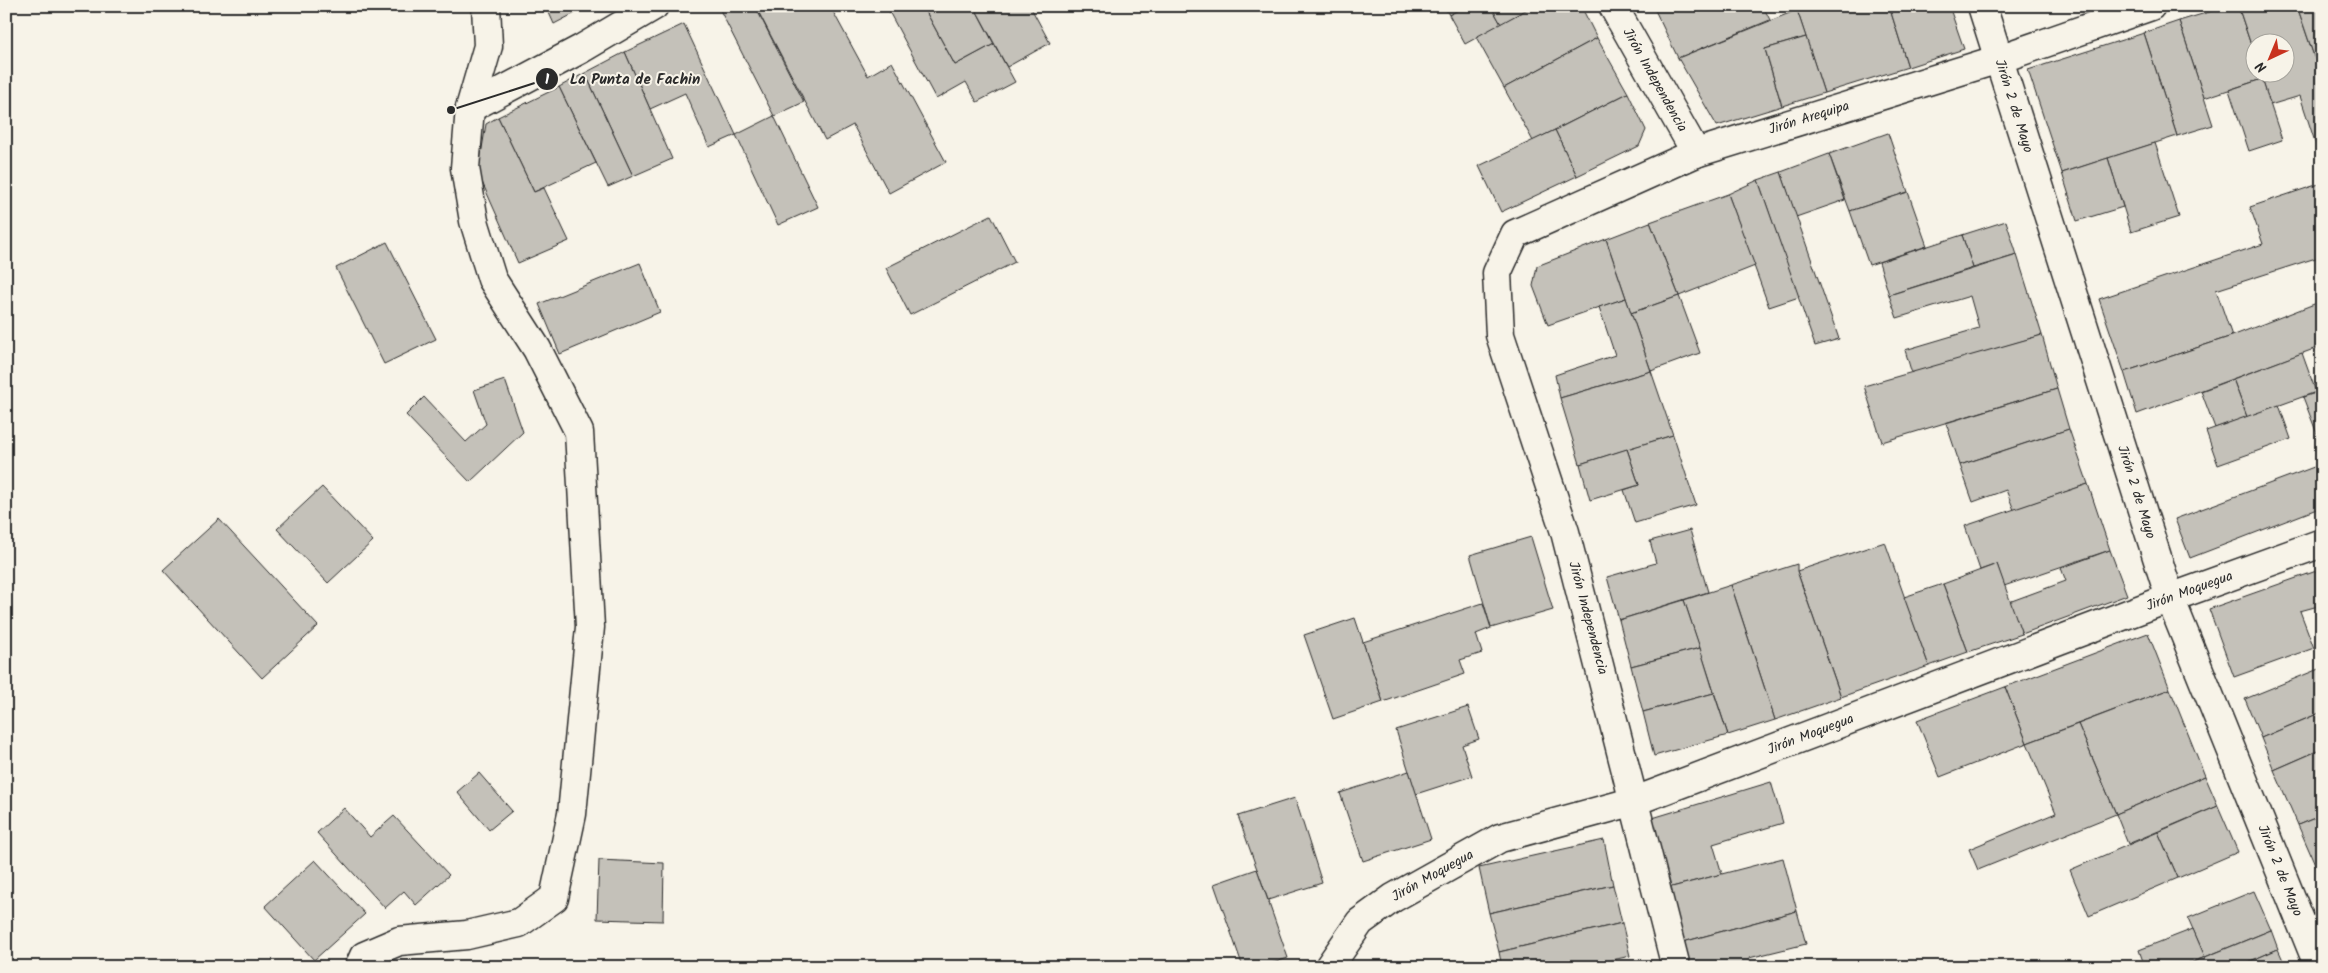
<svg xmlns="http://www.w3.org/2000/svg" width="2328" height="973" viewBox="0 0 2328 973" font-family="Kalam,sans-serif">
<rect width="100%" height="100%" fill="#f7f3e8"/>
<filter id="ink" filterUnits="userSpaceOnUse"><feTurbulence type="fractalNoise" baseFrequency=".02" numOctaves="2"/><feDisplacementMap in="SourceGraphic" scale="10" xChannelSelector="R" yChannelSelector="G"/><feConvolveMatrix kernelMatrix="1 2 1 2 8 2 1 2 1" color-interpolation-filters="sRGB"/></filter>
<g filter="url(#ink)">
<g fill="#c4c1b9" stroke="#2b2b2b">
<path d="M546,6h29l2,6 -23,12z"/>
<path d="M718,6h37l49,96 -30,14z"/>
<path d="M772,6h58l38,70 24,-14 54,100 -57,31 -36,-68 -28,15 -66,-127z"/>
<path d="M830,6h29l-4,5h-22z"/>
<path d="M886,6h37l32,59 39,-21 21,38 -38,20 -11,-20 -30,17z"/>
<path d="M923,6h51l20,38 -39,21z"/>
<path d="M974,6h56l20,37 -43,24z"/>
<path d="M1444,6h22l-17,9z"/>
<path d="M1466,6h25l10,18 -36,20 -16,-29z"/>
<path d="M1491,6h42l-32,18z"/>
<path d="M1533,6h48l16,32 -93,50 -28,-51z"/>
<path d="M1657,6h106l7,14 -92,38 -24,-50z"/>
<path d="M1809,6h80l19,61 -84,26 -27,-83z"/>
<path d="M1889,6h60l15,43 -56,18z"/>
<path d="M2229,6h9l18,54v12h4l2,7 -58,19 -25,-77z"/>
<path d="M2238,6h59l25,74v63l-6,2 -16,-49 -30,9 -10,-33h26v-30h-30v18z"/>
<path d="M2297,6h25v74z"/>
<path d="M1797,10l9,27 -41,12 17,57 -65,20 -39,-68z"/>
<path d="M2179,21l34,104 -36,11 -33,-103z"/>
<path d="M684,24l52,111 -27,12 -24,-54 -35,16 -25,-57z"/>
<path d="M2144,33l33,103 -115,37 -34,-103z"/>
<path d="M1806,37l18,56 -42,13 -17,-57z"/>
<path d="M1597,38l31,55 -95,48 -29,-53z"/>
<path d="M625,52l47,107 -39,17 -48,-103z"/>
<path d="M585,73l48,103 -25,11 -49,-100z"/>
<path d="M2262,79l20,61 -33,11 -20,-61z"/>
<path d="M559,87l37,76 -62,29 -36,-75z"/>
<path d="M1628,93l18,37 -7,16 -62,30 -22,-46z"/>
<path d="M774,116l44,91 -40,18 -42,-90z"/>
<path d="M498,117l36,75 10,-4 25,53 -51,22 -40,-90 8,-49z"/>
<path d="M1555,130l22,46 -76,36 -22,-46z"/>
<path d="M1888,133l20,59 -58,19 -21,-57z"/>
<path d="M2155,143l24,74 -48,15 -23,-74z"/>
<path d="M1829,154l16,46 -49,17 -15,-45z"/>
<path d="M2108,158l15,49 -46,14 -15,-48z"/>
<path d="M1781,172l58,167 -24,7 -57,-166z"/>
<path d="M1758,180l41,117 -30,10 -41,-113z"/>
<path d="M2322,183v73l-106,34 16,46 -108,36 -25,-73 164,-55 -13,-37z"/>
<path d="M1908,192l19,54 -58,19 -19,-54z"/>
<path d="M1728,194l27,72 -76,30 -29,-74z"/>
<path d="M991,215l24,47 -105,53 -24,-47z"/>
<path d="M2006,221l11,34 -44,13 -11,-33z"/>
<path d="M1650,222l29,74 -48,17 -25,-74z"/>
<path d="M1962,235l11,33 -84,27 -10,-33z"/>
<path d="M1606,239l20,59 -78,27 -15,-39 4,-20z"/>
<path d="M387,242l49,97 -52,25 -48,-96z"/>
<path d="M2017,255l25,80 -130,39 -7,-24 74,-22 -9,-32 -73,22 -8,-23z"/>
<path d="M640,263l20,49 -100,42 -21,-50z"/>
<path d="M1679,296l21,57 -49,18 -20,-58z"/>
<path d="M1626,298l25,73 -91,27 -5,-23 60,-20 -16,-48z"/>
<path d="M2322,301v45l-185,68 -13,-42 108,-36z"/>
<path d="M2042,335l15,54 -175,53 -18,-56z"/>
<path d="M2302,353l14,39 -69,25 -14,-38z"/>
<path d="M1651,371l22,64 -93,29 -20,-66z"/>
<path d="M2233,379l14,38 -32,11 -14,-37z"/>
<path d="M505,380l18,52 -53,50 -64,-67 18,-18 42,45 20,-18 -12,-34z"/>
<path d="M2057,389l12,40 -109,36 -14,-42z"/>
<path d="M2322,391v56l-19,-50z"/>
<path d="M2279,405l12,34 -73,26 -12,-34z"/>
<path d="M2069,429l19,55 -74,26 -8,-20 -33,12 -13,-37z"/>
<path d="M1673,435l23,70 -61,18 -11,-33 15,-5 -12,-36z"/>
<path d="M1627,449l12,36 -49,15 -10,-36z"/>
<path d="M2322,464v43l-132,51 -15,-39z"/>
<path d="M2088,484l22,66 -106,36 -7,-22 -17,6 -15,-44z"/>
<path d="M322,487l51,54 -45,42 -51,-54z"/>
<path d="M219,519l99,107 -56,52 -99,-108z"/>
<path d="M1690,530l18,62 -89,28 -12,-43 49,-14 -6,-22z"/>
<path d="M1531,537l22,73 -62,18 -21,-73z"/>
<path d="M1885,542l44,124 -88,31 -44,-126z"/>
<path d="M2110,550l17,45 -105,39 -13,-32 57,-21 -5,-13z"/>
<path d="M1797,564v7l44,126 -66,23 -44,-135z"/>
<path d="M1997,564l25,70 -54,18 -25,-68z"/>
<path d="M2322,569v36l-22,6 14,37 -80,29 -25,-68z"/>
<path d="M1943,584l25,68 -39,14 -25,-69z"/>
<path d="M1731,585l44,135 -47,15 -44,-135z"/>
<path d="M1684,600l16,48 -69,18 -12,-46z"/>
<path d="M1483,603l8,25 -15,6 6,19 -22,7 5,14 -82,28 -20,-60z"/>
<path d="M1355,618l28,84 -50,17 -29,-84z"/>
<path d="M2148,633l22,56 -143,54 -22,-56z"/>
<path d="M1700,648l14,45 -71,19 -12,-46z"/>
<path d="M2321,668l1,44 -61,26 -16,-39z"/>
<path d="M2005,687l22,56 -87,34 -23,-57z"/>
<path d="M2170,689l35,87 -89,38 -38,-90z"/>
<path d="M1714,693l14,42 -74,21 -11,-44z"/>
<path d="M1468,707l11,32 -17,6 10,31 -56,18 -20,-64z"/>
<path d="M2322,712v37l-48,21 -13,-32z"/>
<path d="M2078,724l38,90 -138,56 -9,-21 87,-36 -29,-70z"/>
<path d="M2322,749v66l-24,10 -24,-55z"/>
<path d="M1409,771l22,68 -68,22 -23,-68z"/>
<path d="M479,773l33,38 -23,19 -32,-38z"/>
<path d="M2205,776l13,30 -90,38 -12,-30z"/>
<path d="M1771,782l12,41 -70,21 9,30 -54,14 -22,-68z"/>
<path d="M1295,798l27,85 -54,17 -30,-84z"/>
<path d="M2218,806l20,46 -60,26 -20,-46z"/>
<path d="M344,808l26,29 24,-21 55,59 -33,30 -12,-14 -19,17 -68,-75z"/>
<path d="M2322,815v65l-24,-55z"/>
<path d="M2158,832l20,46 -89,38 -19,-46z"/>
<path d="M1604,840l9,45 -124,28 -10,-45z"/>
<path d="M1783,858l14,53 -114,31 -15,-54z"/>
<path d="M315,860l50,54 -51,46 -49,-54z"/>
<path d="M599,860l65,3 -1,58 -66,-2z"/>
<path d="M1257,869l31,89 -27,9h-18l-29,-83z"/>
<path d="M1613,885l9,38 -123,29 -10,-39z"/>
<path d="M2254,891l17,39 -66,27 -17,-39z"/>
<path d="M1797,911l9,33 -57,14 2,9h-61l-7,-25z"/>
<path d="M1622,923l8,33 -48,11h-80l-3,-15z"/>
<path d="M2193,929l12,28 -24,10h-36l-6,-17z"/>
<path d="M2271,930l7,19 -41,18h-56z"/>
<path d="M2278,949l8,18h-49z"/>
</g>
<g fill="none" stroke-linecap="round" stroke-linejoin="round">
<g stroke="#2b2b2b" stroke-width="31">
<g id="street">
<path id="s1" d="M1613,6l83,147"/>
<path d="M470,108l111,-59 73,-43"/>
<path d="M359,967l5,-11 35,-15 68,-6 52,-12 35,-25 18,-84 18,-187 -11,-195 -42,-83 -45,-70 -18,-58 -9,-53 5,-60 18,-62 -2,-40"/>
<path id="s2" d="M1329,967l31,-45 33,-24 107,-60 135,-37 535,-203 152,-55"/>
<path id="s3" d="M1676,967l-111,-435 -65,-197 -3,-62 18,-39 181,-81 303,-94 152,-53"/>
</g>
</g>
<g stroke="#2b2b2b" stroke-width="31">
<g id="secondary">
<path id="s4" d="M1982,6l188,592 149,369"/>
</g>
</g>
<use href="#street" stroke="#f7f3e8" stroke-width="28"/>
<use href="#secondary" stroke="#f7f3e8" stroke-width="28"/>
</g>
</g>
<g text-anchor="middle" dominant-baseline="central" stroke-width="4" stroke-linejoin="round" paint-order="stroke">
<g font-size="14" fill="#2b2b2b" stroke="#f7f3e8">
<text stroke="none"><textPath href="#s1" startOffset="85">Jirón Independencia</textPath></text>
<text stroke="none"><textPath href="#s4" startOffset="105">Jirón 2 de Mayo</textPath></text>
<text stroke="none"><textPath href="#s3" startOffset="1078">Jirón Arequipa</textPath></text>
<text stroke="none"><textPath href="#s4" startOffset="510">Jirón 2 de Mayo</textPath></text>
<text stroke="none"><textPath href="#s2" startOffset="951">Jirón Moquegua</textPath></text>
<text transform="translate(1588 618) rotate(75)">Jirón Independencia</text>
<text stroke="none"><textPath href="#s2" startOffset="546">Jirón Moquegua</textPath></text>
<text stroke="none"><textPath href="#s4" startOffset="915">Jirón 2 de Mayo</textPath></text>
<text stroke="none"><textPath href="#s2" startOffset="141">Jirón Moquegua</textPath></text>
</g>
</g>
<path fill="none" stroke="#2b2b2b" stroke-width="2" d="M451 110L547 79"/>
<g fill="#2b2b2b" stroke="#f7f3e8" stroke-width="2">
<circle cx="451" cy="110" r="5"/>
<circle cx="547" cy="79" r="12"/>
</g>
<g font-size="15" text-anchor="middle" font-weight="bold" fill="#fff">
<text x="547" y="84">1</text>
</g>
<g font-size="15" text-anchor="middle" font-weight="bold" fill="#2b2b2b" stroke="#f7f3e8" stroke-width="4" stroke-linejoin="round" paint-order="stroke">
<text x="635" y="84">La Punta de Fachin</text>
</g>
<rect width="2328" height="973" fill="none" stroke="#f7f3e8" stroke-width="25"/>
<rect x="12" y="12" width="2303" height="948" fill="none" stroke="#2b2b2b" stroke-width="2" filter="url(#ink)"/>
<g transform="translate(2270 58) rotate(224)"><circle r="24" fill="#f7f3e8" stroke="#a5a39c"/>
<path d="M0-4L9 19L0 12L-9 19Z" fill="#c8321e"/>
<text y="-8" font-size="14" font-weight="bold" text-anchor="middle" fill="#2b2b2b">N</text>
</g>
</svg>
